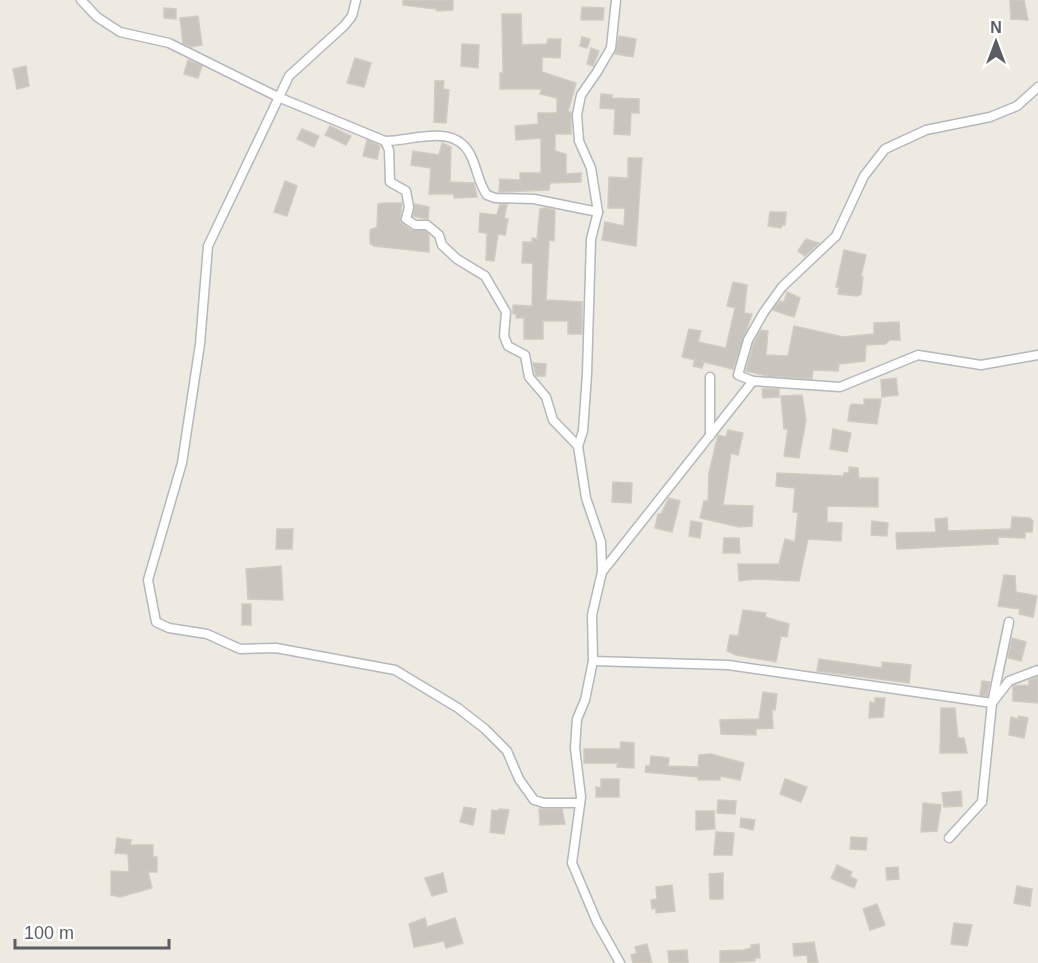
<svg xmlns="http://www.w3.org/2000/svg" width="1038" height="963" viewBox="0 0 1038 963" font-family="Arial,sans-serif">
<rect width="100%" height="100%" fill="#edeae1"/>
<g fill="#c8c5be" stroke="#d2cbbf" stroke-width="1.5">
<path d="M403,0h50v10l-16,1v-2l-34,-4z"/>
<path d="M1010,0h14l4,20 -17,-1z"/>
<path d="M582,7l22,1 -1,12h-22z"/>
<path d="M164,8l12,1v10l-12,-1z"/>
<path d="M502,14h19l1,31 25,-1 1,-5h13l-1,19 -18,-1v15l34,11 -8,29h3v22h-16v17l11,3v20l15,-1v9l-31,1 -1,7 -50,2 1,-13 20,1v-7h21v-35l-25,2 -1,-14 23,-2v-11h19v-15l-17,-4 2,-5h-42v-16h3z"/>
<path d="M198,16l4,29 -11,2 -8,-4 -3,-25z"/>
<path d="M619,36l17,3 -3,18 -18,-3z"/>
<path d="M582,37l8,2 -3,9 -7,-2z"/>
<path d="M462,44l17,1 -1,23 -17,-2z"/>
<path d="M591,48l8,3 -6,15 -6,-2z"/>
<path d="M355,58l16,5 -7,24 -17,-4z"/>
<path d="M188,60l14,6 -4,12 -14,-4z"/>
<path d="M26,66l3,20 -12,3 -4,-20z"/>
<path d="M435,81h9l-1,8 6,1 -3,33 -12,-1z"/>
<path d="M601,94l11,1v3l27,1v14h-8l-1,22 -16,-1 1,-25 -15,-1z"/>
<path d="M330,126l21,10 -5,9 -21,-10z"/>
<path d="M302,129l17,7 -5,11 -17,-8z"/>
<path d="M367,140l13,6 -3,13 -14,-3z"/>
<path d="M442,143l9,4 -1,35 24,1 3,14 -23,1v-4h-25l2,-26 -20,-3 2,-14 26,4z"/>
<path d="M628,158h14l-6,88 -34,-6 3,-18 19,4 1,-18h-17l1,-31 19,1z"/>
<path d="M285,181l12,5 -10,30 -13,-4z"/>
<path d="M385,203h17l-2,19 11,8 14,1 4,4v17l-55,-6 -4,-3v-13l7,-3 1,-23z"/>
<path d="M415,204l14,3 -1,12 -15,-3z"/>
<path d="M500,204l7,1 -3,13 4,1 -3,16 -7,-1 -4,27 -8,-1 1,-27 -8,-1 1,-19 17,2z"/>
<path d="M545,208l10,2 -1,31 -5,-1 -3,60 36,2v32h-14v-13h-25v18h-19v-21h-8v-4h-3v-9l19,1 1,-43h-11l1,-21h9v-4l5,1 3,-30z"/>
<path d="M770,212h16l-1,13h-3l-1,3 -13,-2z"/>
<path d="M806,239l13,4 -14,13 -7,-5z"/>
<path d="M844,250l22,5 -5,21 2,1 -2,17 -4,2 -19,-2 1,-7h-3z"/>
<path d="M733,282l14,3 -3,28 8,1 -19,55 -29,-7 -2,6 -9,-2 2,-6 -13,-3 7,-28 12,2 -3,11 28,6 9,-40 -8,-2z"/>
<path d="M787,292l13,6 -6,19 -21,-7 7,-9 4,1z"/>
<path d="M899,322l1,18h-10l-5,4 -19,1 -1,16 -26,3 -1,7 -25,-1 -1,9 -45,-3 -21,-5 8,-29 7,-12 7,1 -2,24 22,1 6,-30 49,11 31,-3v-11z"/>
<path d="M533,363l13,1 -1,12h-9z"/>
<path d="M896,378l2,17 -16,2 -1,-17z"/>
<path d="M762,389h17v8l-16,1z"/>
<path d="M802,395l4,25 -7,38 -15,-2 4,-27h-4l-3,-33z"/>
<path d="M864,399h17l-4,25 -29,-3 2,-15 2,-2 12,1z"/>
<path d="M833,429l18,4 -4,19 -17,-3z"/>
<path d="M728,430l15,3 -5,22 -7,-2 -8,52 30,1 -1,20 -13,1 -39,-9 4,-17h4l1,-28 9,-38 8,2z"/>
<path d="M849,467l9,1 1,10h19v29l-51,-1v16l15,1 -1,18 -33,-2 -9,42 -43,-2 -17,2 -1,-17h41l6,-25 10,3 3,-29 -5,-1 2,-24 -19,-2 1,-13 66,3 1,-3h5z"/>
<path d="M613,482l19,1 -1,20 -19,-1z"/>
<path d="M669,498l11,3 -8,31 -17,-4 3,-14h3z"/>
<path d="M1012,517l18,1 3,3 -1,11h-7v6l-27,-1v7l-101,5 -1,-16 40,-1 -1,-13 12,-1 1,13 63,-2z"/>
<path d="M691,521l11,2 -2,15 -11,-2z"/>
<path d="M872,521l16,2 -1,13 -16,-1z"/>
<path d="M277,529h16l-1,20h-16z"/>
<path d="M724,538h15l1,15h-17z"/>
<path d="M281,566l2,34 -35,-1 -2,-30z"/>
<path d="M1004,575l11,1 1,16 21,4 -4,21 -14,-3 1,-5 -22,-3z"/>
<rect x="242" y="604" width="9" height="21"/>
<path d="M743,610l23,3 -1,4 24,7 -2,13 -6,-1 -5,26 -40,-7 -9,-4 3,-16 8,1z"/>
<path d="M1012,638l14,4 -5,19 -13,-3z"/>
<path d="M819,659l63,9v-6l29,3 -2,18 -92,-12z"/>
<path d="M1038,677v26l-25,-2v-15l16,-1v-5z"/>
<path d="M982,681l8,1 -3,14 -7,-1z"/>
<path d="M763,692l14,2 -2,16 -3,-1 1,19 -17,1v6l-35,-1 -1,-14 39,-1z"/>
<path d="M875,698h10l-2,19 -14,1 1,-16 5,1z"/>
<path d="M941,708h14l3,30h6l3,15h-27z"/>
<path d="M1019,716l9,2 -4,20 -15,-3 2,-18 7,2z"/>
<path d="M621,742l13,1v25l-17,-1 1,-4h-34v-14h36z"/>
<path d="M711,754l33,9 -4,17 -20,-4v4h-22v-3l-53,-5 1,-6h4l1,-10 18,2 -1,8 30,1 1,-12z"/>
<path d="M601,779h18v18h-23v-10l5,1z"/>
<path d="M785,779l22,8 -6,15 -21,-8z"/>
<path d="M961,791l1,15 -18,1 -2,-14z"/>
<path d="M718,800l18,1 -1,13 -18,-1z"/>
<path d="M923,803l18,2 -4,26 -16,1z"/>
<path d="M464,807l12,2 -3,16 -13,-3z"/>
<path d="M499,809l10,1 -5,24 -14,-2 2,-22 6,1z"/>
<path d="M539,809h23l3,15 -25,1z"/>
<path d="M696,811h18l1,18 -19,1z"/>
<path d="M741,818l14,2 -2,10 -13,-3z"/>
<path d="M716,832l18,1 -2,22h-18z"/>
<path d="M851,837l16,1 -1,12 -16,-1z"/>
<path d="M117,838l14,2 -1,5h23v12h4v15h-9l4,16 -32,9 -9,-2v-24l18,1 -1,-18 -13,-1z"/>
<path d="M837,865l15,7 -2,4 7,4 -3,8 -23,-10z"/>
<path d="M898,867l1,12 -12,1 -1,-12z"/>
<path d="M443,873l4,19 -15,4 -7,-18z"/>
<path d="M723,873v26h-13l-1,-25z"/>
<path d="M672,885l3,26 -19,2v-5l-4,1 -1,-9 6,-1 -1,-12z"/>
<path d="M1017,886l15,3 -2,17 -16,-3z"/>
<path d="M877,904l8,21 -15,5 -7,-21z"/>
<path d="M425,918l2,9 28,-9 8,25 -17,5 -2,-7 -30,6 -5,-23z"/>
<path d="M954,923l18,2 -5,21 -16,-2z"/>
<path d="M814,942l4,21h-10l-1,-8 -13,1 -1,-12z"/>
<path d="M647,944l5,19h-19l-2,-8 6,-2 -2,-6z"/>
<path d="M759,944l1,14h-5v3l-35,2v-12l24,-1 7,-2v-3z"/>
<path d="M687,950l1,13h-19l-1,-12z"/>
</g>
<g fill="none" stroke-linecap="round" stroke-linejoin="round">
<g stroke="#b4b8bc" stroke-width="11">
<g id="street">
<path d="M81,0l16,17 23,15 49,11 109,54 107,44 4,9 1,32 16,9 3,16 -3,12 9,6h12l12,10 3,10 15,14 28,17 21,36 -2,24 4,10 17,9 4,22 17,20 7,23 25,26 8,52 15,44 1,30 -10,43 1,46 -8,39 -8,19 -2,29 6,49 -9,66 25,59 23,41"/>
<path d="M356,0l-4,16 -8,10 -55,50 -81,170 -8,98 -18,119 -34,117 8,42 13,6 38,6 33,15 36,-1 119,22 63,38 27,21 22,22 12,28 15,21 10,3h36"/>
<path d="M385,141c29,0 70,-19 86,15 6,12 8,29 16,39l8,3 39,1 64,13"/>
<path d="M710,377v59"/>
<path d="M753,381l-15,-6 10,-35 16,-28 18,-25 54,-51 28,-60 21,-27 41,-19 64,-13 27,-11 21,-19"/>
<path d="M578,446l5,-15 4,-57 4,-135 7,-27 -7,-44 -12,-27 -2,-26 4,-20 16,-23 14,-24 5,-48"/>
<path d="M602,572l151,-191 87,6 78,-32 63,10 57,-10"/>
<path d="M593,661l135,4 264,38 17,-22 29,-11"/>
<path d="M949,838l33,-36 10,-99 17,-81"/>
</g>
</g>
<use href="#street" stroke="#fff" stroke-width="8"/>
</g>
<g transform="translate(996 42)" stroke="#ffffff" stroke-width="4.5" paint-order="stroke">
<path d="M0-4.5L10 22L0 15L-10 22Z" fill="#5a5e63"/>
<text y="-9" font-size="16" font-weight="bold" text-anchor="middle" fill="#5a5e63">N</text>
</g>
<path d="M15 939v9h154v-9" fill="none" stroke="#5a5e63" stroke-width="3"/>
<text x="24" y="939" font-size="18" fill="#5a5e63" stroke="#ffffff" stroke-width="4.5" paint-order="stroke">100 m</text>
</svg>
